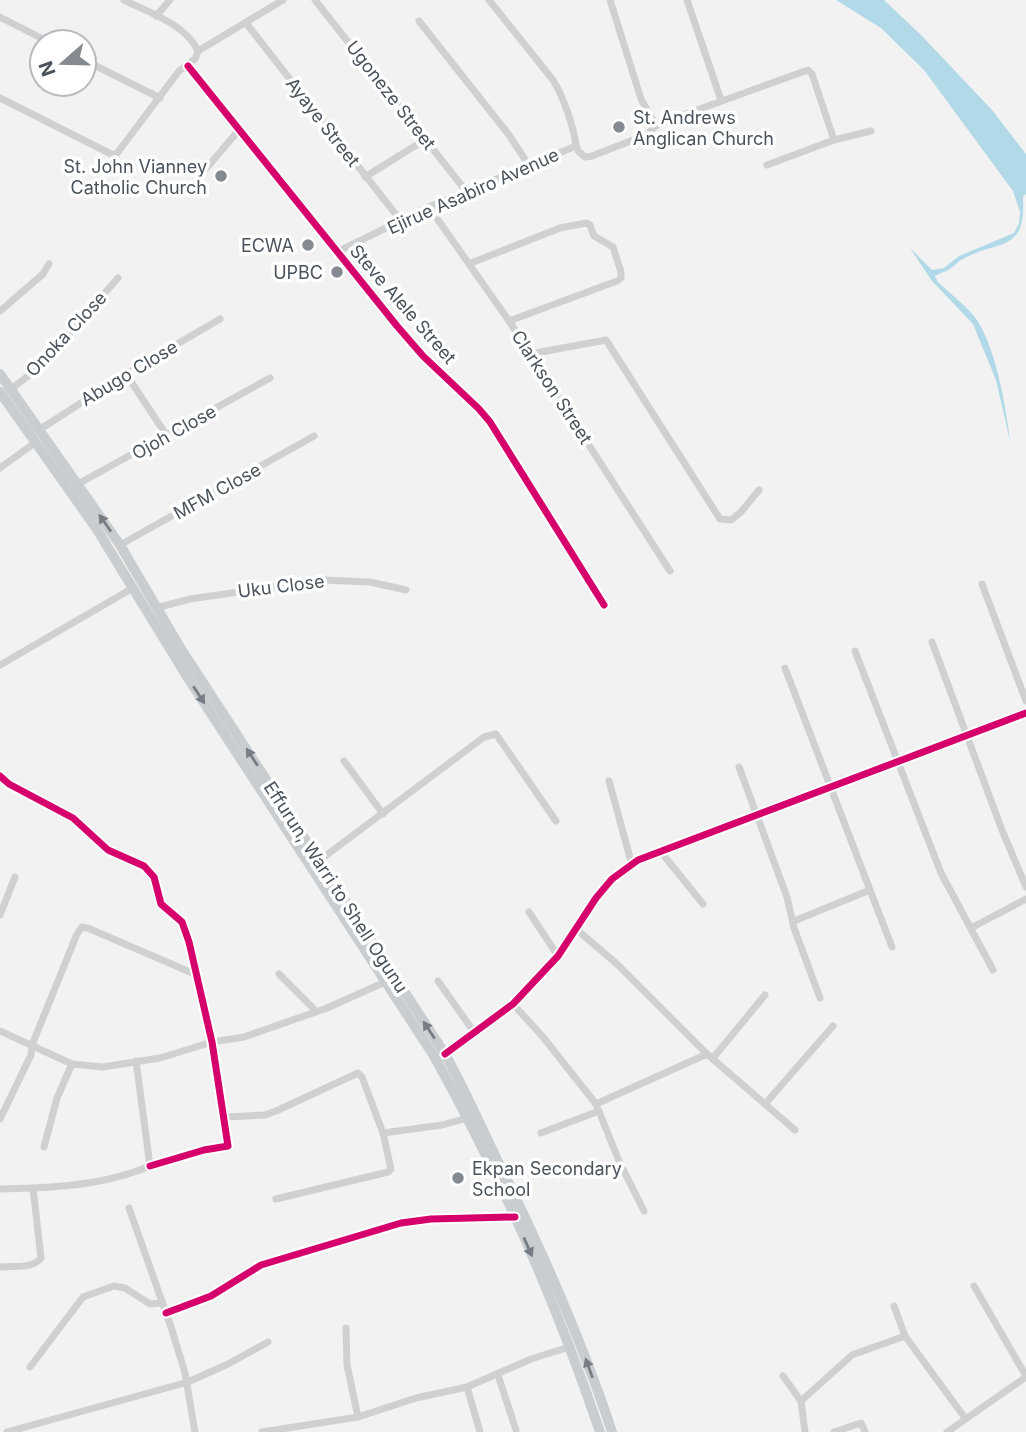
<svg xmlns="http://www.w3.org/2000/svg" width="1026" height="1432" viewBox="0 0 1026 1432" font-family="Inter,sans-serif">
<rect width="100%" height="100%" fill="#f2f2f2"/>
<path fill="#b2d9e8" d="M836,0h48l37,35 71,75 34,44v40l-3,3c3,57 -24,42 -60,62 -5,2 -8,7 -13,10 -5,3 -10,4 -15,7l3,6c12,12 29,24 39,38 21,34 28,86 34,125l-15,-65 -23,-56 -41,-43 -22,-33 22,22 12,-2 15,-12 55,-23 5,-10 1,-11 -7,-21 -89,-121 -43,-42z"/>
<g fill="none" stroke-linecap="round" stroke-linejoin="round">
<g stroke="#ced0d2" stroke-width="7">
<path d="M124,0c24,12 63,25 74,51"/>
<path d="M315,0l151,191"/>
<path d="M489,0l64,80c10,16 21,47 23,66"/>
<path d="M610,0l31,99 15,27"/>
<path d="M687,0l34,100"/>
<path d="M156,16l14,-16"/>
<path d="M0,17l49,25"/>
<path d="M419,21l90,114 19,29"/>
<path d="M246,23l155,198"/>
<path d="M198,51l85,-51"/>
<path d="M84,60l76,38"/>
<path d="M188,66l209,260 26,30 56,53 11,13 114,183"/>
<path d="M0,98l115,58 64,-85 16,-12 3,-8"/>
<path d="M576,146l3,6 6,5 7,-1 54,-21 10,-9 16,-7 136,-49 4,4 22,66"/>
<path d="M767,165l67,-25 37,-9"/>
<path d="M204,171l35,-41"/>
<path d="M365,177l53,-33"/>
<path d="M429,207l80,114 161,250"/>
<path d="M337,252l92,-45 147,-61"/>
<path d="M471,263l89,-35 26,-5 4,2 4,11 19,11 8,25v6l-4,3 -108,40"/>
<path d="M0,311l43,-37 6,-10"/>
<path d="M530,354l76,-14 114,179 11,1 10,-8 18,-22"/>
<path d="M126,374l41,62"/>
<path d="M11,389l29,-22 78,-89"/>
<path d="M39,430l87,-56 94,-55"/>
<path d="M0,468l36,-26"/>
<path d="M78,484l192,-106"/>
<path d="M120,545l194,-109"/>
<path d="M982,584l44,117"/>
<path d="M156,608l34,-9 133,-19 47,2 36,8"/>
<path d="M932,642l70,188 24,57"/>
<path d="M855,651l86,222 52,97"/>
<path d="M0,665l133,-77"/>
<path d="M785,668l85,222 -76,31"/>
<path d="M344,761l39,53"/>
<path d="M739,767l48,130 7,31 26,70"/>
<path d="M0,776l9,8 64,34 35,32 36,16 10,11 7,27 21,18 7,20 23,100 16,104 -24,4 -54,16"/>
<path d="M609,781l23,84"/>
<path d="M661,852l42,52"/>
<path d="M320,860l164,-123 12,-3 60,87"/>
<path d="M870,890l22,57"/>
<path d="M529,912l29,44"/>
<path d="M0,915l15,-38"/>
<path d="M971,928l55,-29"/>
<path d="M576,929l41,35 90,90 88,76"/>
<path d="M279,974l37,37"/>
<path d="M438,981l36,51"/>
<path d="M513,1004l30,33 53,67 23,57 25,50"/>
<path d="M0,1031l72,33 31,3 57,-9 52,-16 32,-5 83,-29 58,-26"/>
<path d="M445,1054l68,-50 45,-48 38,-58 16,-19 26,-19 388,-147"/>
<path d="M713,1058l52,-63"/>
<path d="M596,1104l111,-50"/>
<path d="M765,1104l68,-78"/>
<path d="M225,1117l40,-2 11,-4 82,-38 4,4 21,56"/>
<path d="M0,1119l31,-64 1,-10 45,-111 5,-7 8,2 107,46"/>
<path d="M541,1133l58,-22"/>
<path d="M44,1147l13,-49 15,-34"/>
<path d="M0,1189l33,-1"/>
<path d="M276,1199l112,-27 3,-3 -8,-36 59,-8 25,-7"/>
<path d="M129,1208l42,119 14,46 10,59"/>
<path d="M0,1267c14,-2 31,3 41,-9l-8,-70c41,-2 79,-6 117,-22l-14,-105"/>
<path d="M974,1286l52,90"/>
<path d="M894,1306l11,30 60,82"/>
<path d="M166,1313l45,-17 50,-31 140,-42 30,-4 84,-2"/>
<path d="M346,1328l1,37 11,52"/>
<path d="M30,1367l53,-70 31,-11 11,2 25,16 12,-1"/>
<path d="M498,1375l18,55"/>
<path d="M783,1376l18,25 4,31"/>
<path d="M467,1387l13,45"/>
<path d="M801,1401l51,-46 53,-19"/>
<path d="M7,1432l181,-50 40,-18 40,-22"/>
<path d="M262,1432l96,-15 58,-19 51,-11 64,-28 38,-12"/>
<path d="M834,1432l27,-9 4,9"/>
<path d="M947,1432l79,-55"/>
</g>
<g stroke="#cacdcf" stroke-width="10">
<path d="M0,374l120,171 61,104 264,405c21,38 38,77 57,116 42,85 80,171 110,262"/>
<path d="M0,392l96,136 90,147 248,381c67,120 122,246 166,376"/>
</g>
<g stroke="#fff" stroke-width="11">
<g id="cycleway">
<path d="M188,66l209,260 26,30 56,53 11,13 114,183"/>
<path d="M0,776l9,8 64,34 35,32 36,16 10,11 7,27 21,18 7,20 23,100 16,104 -24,4 -54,16"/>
<path d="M445,1054l68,-50 45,-48 38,-58 16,-19 26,-19 388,-147"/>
<path d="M166,1313l45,-17 50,-31 140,-42 30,-4 84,-2"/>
</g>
</g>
<use href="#cycleway" stroke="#d6006c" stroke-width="7"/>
</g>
<defs><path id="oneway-solid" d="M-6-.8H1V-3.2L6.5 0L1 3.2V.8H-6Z" transform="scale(1.75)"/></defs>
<g fill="#777d84">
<use href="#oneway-solid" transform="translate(105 523) rotate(-125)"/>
<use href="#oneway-solid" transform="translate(199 695) rotate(57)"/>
<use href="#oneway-solid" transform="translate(252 757) rotate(-123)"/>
<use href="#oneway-solid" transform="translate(429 1030) rotate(-123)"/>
<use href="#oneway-solid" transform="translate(528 1247) rotate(66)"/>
<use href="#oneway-solid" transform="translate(589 1368) rotate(-110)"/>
</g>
<g fill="#858a90" stroke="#fff" stroke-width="2.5">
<circle cx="619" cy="127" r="7"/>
<circle cx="221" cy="176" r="7"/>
<circle cx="308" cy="245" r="7"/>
<circle cx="337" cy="272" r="7"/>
<circle cx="458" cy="1178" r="7"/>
</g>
<g text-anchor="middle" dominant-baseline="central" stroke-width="7" stroke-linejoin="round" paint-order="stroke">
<g font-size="18" fill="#4a525c" stroke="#fff">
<text transform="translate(391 95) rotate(52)">Ugoneze Street</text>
<text transform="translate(323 122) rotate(52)">Ayaye Street</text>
<text transform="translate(473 191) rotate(-24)">Ejirue Asabiro Avenue</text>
<text transform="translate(403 304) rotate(49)">Steve Alele Street</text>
<text transform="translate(66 334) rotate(-47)">Onoka Close</text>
<text transform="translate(129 373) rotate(-31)">Abugo Close</text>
<text transform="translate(552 387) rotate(57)">Clarkson Street</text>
<text transform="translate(174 432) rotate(-29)">Ojoh Close</text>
<text transform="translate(217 491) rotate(-29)">MFM Close</text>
<text transform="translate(281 586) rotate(-7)">Uku Close</text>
<text transform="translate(336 887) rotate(57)">Effurun, Warri to Shell Ogunu</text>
</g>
<g font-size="18" fill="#4a525c" stroke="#fff" text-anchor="end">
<text x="633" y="117" text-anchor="start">St. Andrews<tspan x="633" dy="21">Anglican Church</tspan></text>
<text x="207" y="166">St. John Vianney<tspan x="207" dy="21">Catholic Church</tspan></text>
<text x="294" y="245">ECWA</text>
<text x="323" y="272">UPBC</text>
<text x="472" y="1168" text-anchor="start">Ekpan Secondary<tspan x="472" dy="21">School</tspan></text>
</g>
</g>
<g transform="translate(63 63) rotate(250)"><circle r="33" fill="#ffffff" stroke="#b7babe" stroke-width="2"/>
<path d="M0-5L12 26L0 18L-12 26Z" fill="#858a90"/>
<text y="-10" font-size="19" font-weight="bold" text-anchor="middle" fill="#4a525c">N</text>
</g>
</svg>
